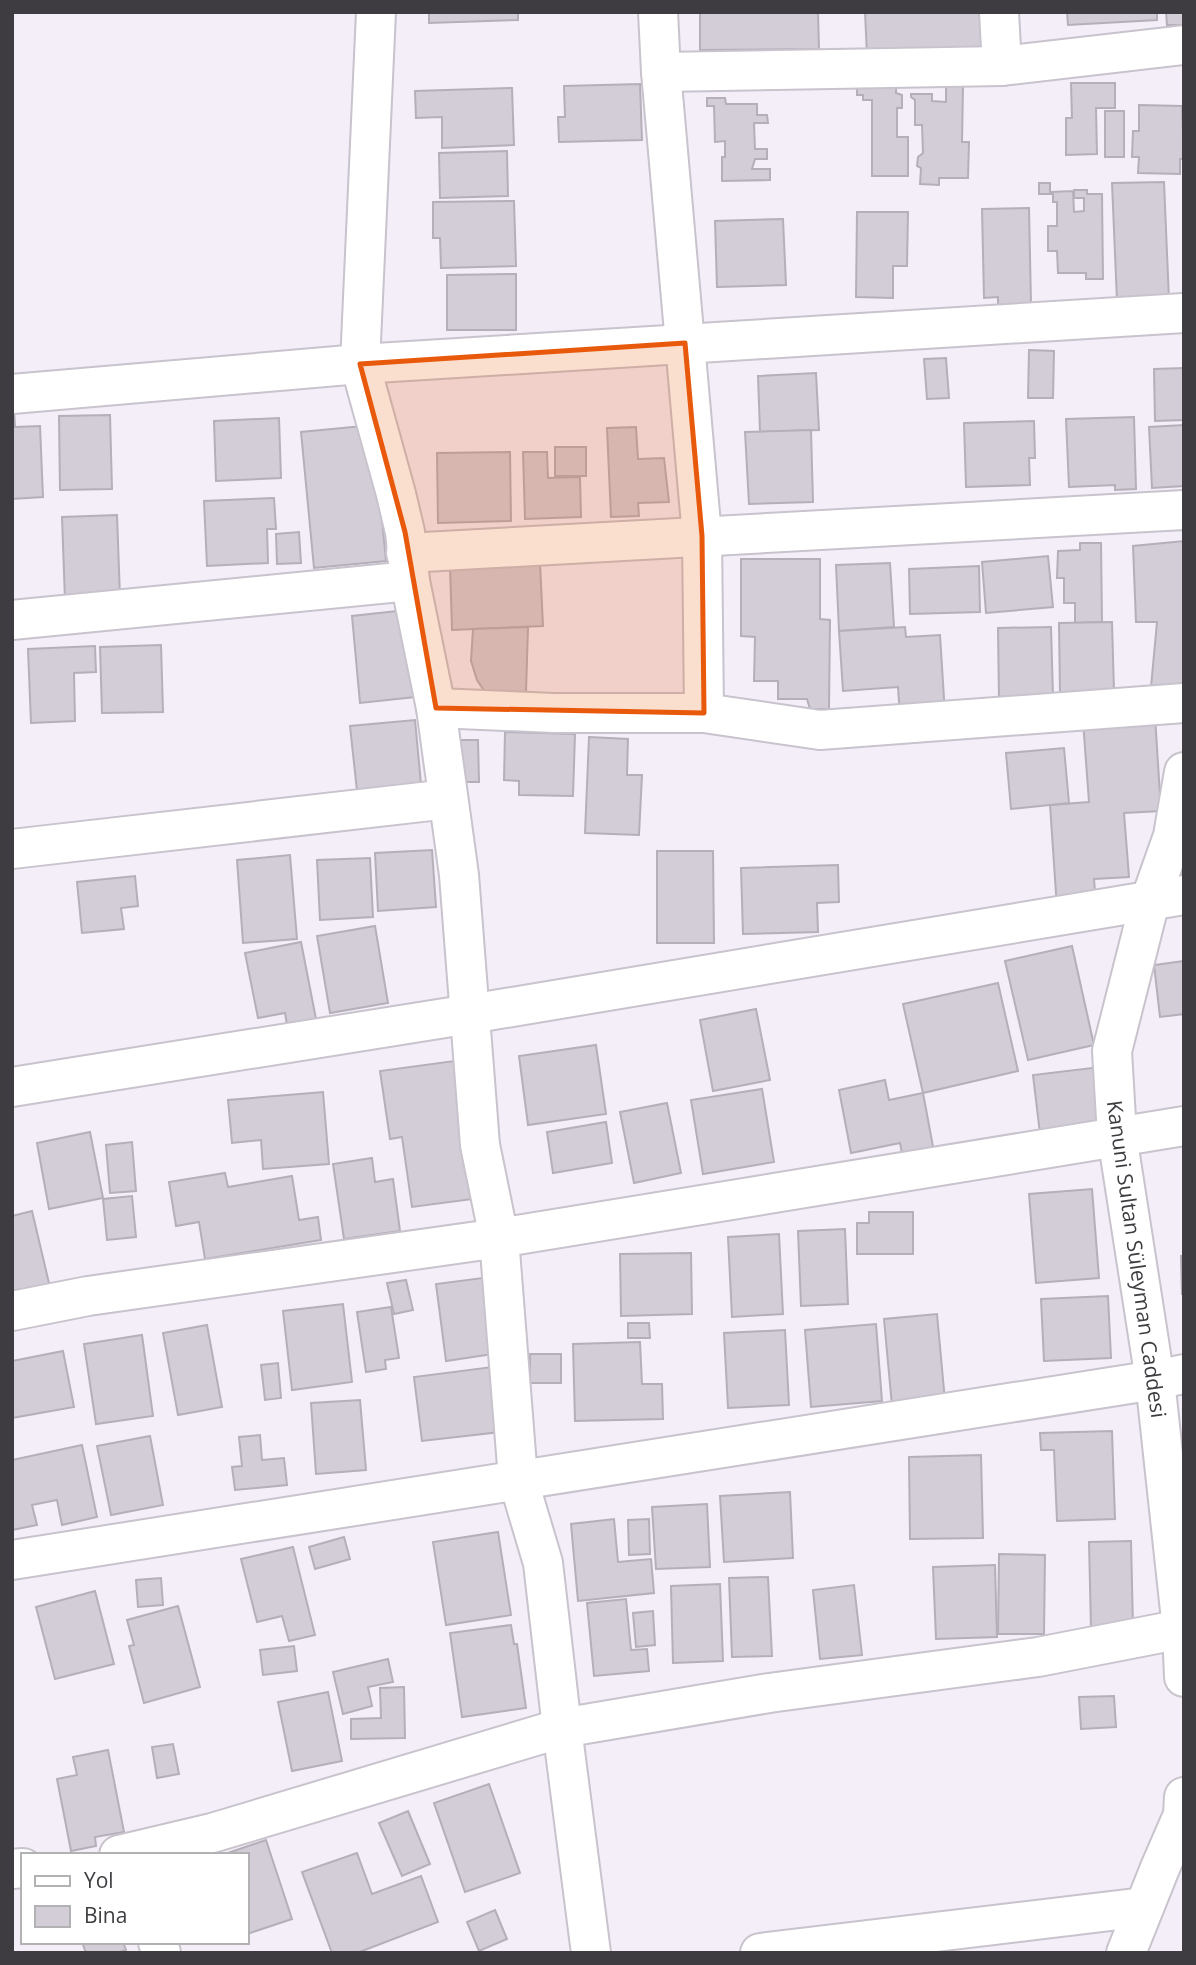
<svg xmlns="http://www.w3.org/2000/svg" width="1196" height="1965" viewBox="0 0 1196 1965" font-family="'Open Sans',sans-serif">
<rect width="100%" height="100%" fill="#f3eef8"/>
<g fill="#d2cdd7" stroke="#b4afb9" stroke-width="2">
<path d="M429,12h89v8l-89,3z"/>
<path d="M700,12h118l1,37 -119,1z"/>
<path d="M865,12h124l2,38 -124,5z"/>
<path d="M1067,12h90v8l-89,5z"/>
<path d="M1166,12h18v13h-17z"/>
<path d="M857,76h39v17l6,2v13h-5v29h11v39h-36v-76h-9v-5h-6z"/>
<path d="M937,82l26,4 -1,56h7l-1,36h-29v7l-19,-1 1,-16 -4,-2 1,-9 5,-4 -1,-28h-7v-25l-4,-3v-3h21v7l14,1v-15h-9z"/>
<path d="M1071,83h44v25h-19l1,46 -31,1v-37h6z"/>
<path d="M640,84l2,56 -83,2 -1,-25h7l-1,-31z"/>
<path d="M512,88l2,57 -72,3v-31l-26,1 -1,-27z"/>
<path d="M707,98h18l1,6h31v11h10l1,8h-14l1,26h12v10h-12l-3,10h18v11l-48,1v-24h3v-16l-10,1 -1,-36h-7z"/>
<path d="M1139,105l43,1 2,53h-4v15l-42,-1 1,-16h-7l1,-26h6z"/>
<rect x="1105" y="111" width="19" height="46"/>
<path d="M507,151l1,45 -68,2 -1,-45z"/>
<path d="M1164,182l5,118 -52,1 -5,-118z"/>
<path d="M1039,183h11v9l23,-1 1,21 10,-1v-13h-10v-8h13v4h15l1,85h-17v-6h-28l-1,-22h-9v-25h9v-24h-4v-8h-14z"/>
<path d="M514,201l2,65 -75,2 -1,-30h-7v-36z"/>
<path d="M1029,208l2,96 -33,1v-8l-14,1 -2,-89z"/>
<path d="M857,212h51l-1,54h-14v32l-37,-1z"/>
<path d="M783,219l3,66 -69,2 -2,-66z"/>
<path d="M516,274v56h-69v-55z"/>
<path d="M1029,350l25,1 -1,47h-25z"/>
<path d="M946,358l3,40 -22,1 -3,-40z"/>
<path d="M1184,368v52l-29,1 -1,-52z"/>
<path d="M816,373l3,57 -59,2 -2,-56z"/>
<path d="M14,409l1,18 25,-1 3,71 -31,2v-89z"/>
<path d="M110,415l2,74 -52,1 -1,-74z"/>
<path d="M1134,417l2,72 -21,1v-5l-46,2 -3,-68z"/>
<path d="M279,418l2,60 -65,3 -2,-60z"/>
<path d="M1034,421l1,37h-6l1,27 -64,2 -2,-64z"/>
<path d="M373,425l13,136 -72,7 -13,-136z"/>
<path d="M1184,425v61l-32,2 -3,-61z"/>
<path d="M636,427l2,32 26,-1 5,44 -31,1 1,13 -28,1 -4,-89z"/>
<path d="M811,430l2,72 -64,2 -4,-72z"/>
<rect x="555" y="447" width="31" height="29"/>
<path d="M510,452l1,69 -73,2 -1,-70z"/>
<path d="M523,452h24l1,26 32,-1 1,40 -56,2z"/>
<path d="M274,498l2,31h-9l1,34 -61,3 -3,-65z"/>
<path d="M117,515l3,82 -55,3 -3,-83z"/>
<path d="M299,532l2,31 -24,1 -1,-30z"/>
<path d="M1184,541v142l-33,4 6,-65h-21l-3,-76z"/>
<path d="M1080,543h21l1,79 -27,1v-20h-11v-25h-7l1,-27 22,-1z"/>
<path d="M1048,556l5,51 -67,6 -4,-51z"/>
<path d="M741,559h79v60l10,1 -1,89h-19l-3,-10h-29v-18h-24l1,-44 -14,-1z"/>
<path d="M540,563l3,63 -91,4 -2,-64z"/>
<path d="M890,563l4,64 -55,4 -3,-66z"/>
<path d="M979,566l1,46 -70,2 -1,-45z"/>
<path d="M406,610l9,87 -55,6 -8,-87z"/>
<path d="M1112,622l2,70 -54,1 -1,-70z"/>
<path d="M528,627l-2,65h-41l-8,-12 -6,-19 2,-32z"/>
<path d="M905,627l1,10 34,-2 5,79 -45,3 -2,-30 -55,4 -4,-60z"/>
<path d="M1051,627l2,70 -54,1 -1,-70z"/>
<path d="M161,645l2,67 -61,1 -2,-66z"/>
<path d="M95,646l1,26 -22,1 1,48 -44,2 -3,-74z"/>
<path d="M1155,716l6,95 -37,2 5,64 -35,2 2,26 -39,3 -7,-103 39,-3 -6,-81z"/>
<path d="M415,720l6,64 -64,7 -7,-65z"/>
<path d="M505,732l70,2 -2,62 -54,-1v-14l-15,-1z"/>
<path d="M589,737l39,2 -1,36h15l-3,60 -54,-2z"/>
<path d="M460,740h18l1,42h-18z"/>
<path d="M1064,748l5,55 -58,6 -5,-56z"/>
<path d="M432,850l4,57 -58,4 -3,-58z"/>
<path d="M657,851h56l1,92h-57z"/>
<path d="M290,855l7,84 -54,4 -6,-83z"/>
<path d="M370,858l3,59 -53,3 -3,-60z"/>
<path d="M838,865l1,37 -22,1 1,29 -75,2 -2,-66z"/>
<path d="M135,876l3,30 -17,2 3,21 -42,4 -5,-51z"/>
<path d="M375,926l13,77 -58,10 -13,-77z"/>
<path d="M301,942l15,77 -29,6 -2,-12 -27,5 -13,-65z"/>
<path d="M1072,946l22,99 -66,15 -23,-99z"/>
<path d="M1184,961v53l-24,3 -6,-52z"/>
<path d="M998,983l20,88 -95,22 -20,-89z"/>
<path d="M756,1009l14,71 -57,11 -13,-71z"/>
<path d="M596,1045l10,69 -78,11 -9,-69z"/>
<path d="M454,1061l19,138 -61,8 -10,-70 -12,2 -10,-68z"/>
<path d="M1100,1067l8,67 -67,8 -8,-67z"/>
<path d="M885,1080l4,20 34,-7 11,59 -31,6 -3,-15 -49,10 -12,-63z"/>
<path d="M762,1089l12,73 -71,12 -12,-74z"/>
<path d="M323,1092l6,72 -66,5 -2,-29 -29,3 -4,-43z"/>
<path d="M667,1103l14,70 -47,10 -14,-71z"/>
<path d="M606,1122l6,41 -59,10 -6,-41z"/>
<path d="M90,1132l13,66 -54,11 -12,-66z"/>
<path d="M132,1142l4,49 -26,2 -4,-48z"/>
<path d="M372,1158l3,24 18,-3 7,52 -56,8 -11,-75z"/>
<path d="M225,1173l3,14 64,-11 7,44 19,-3 3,23 -116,19 -6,-37 -23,4 -7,-44z"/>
<path d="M1092,1189l7,89 -63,5 -7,-89z"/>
<path d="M132,1196l4,41 -29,3 -4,-41z"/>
<path d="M32,1211l20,85 -40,9v-89z"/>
<path d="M869,1212h44v42h-56v-31h12z"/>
<path d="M845,1229l3,75 -47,2 -3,-75z"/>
<path d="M779,1234l4,80 -51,3 -4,-80z"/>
<path d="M691,1253l1,61 -71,2 -1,-62z"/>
<path d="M1181,1256h3v38h-2z"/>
<path d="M490,1277l10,76 -54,8 -10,-77z"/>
<path d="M406,1280l7,30 -19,4 -7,-31z"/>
<path d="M1108,1296l3,62 -67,3 -3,-62z"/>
<path d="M343,1304l9,78 -60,8 -9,-79z"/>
<path d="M391,1307l8,51 -14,2 1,9 -20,3 -9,-60z"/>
<path d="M937,1314l8,87 -53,5 -8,-87z"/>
<path d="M628,1323h21l1,15h-22z"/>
<path d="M876,1324l6,77 -71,6 -6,-77z"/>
<path d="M207,1325l15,82 -44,8 -15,-82z"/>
<path d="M785,1330l4,75 -61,3 -4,-75z"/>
<path d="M142,1335l11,81 -57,8 -12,-80z"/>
<path d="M640,1342l2,42h20l1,35 -88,2 -2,-77z"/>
<path d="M63,1351l11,56 -62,11v-57z"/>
<rect x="530" y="1354" width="31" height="29"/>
<path d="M278,1363l3,35 -16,2 -4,-35z"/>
<path d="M492,1367l8,65 -78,9 -8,-64z"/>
<path d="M360,1400l6,70 -50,4 -5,-71z"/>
<path d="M1112,1431l3,88 -58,2 -3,-71h-13l-1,-17z"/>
<path d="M260,1435l2,25 22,-2 3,27 -52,5 -3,-23 10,-1 -3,-29z"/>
<path d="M150,1436l13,69 -52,10 -14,-69z"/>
<path d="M82,1445l15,72 -35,8 -5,-25 -25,5 5,20 -25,5v-70z"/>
<path d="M981,1455l2,83 -73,1 -1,-82z"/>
<path d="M790,1492l3,66 -69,4 -4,-66z"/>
<path d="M707,1504l3,63 -54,2 -4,-62z"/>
<path d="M614,1519l4,43 33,-3 3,34 -76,8 -7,-77z"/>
<path d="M649,1519l1,35 -21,1 -1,-35z"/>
<path d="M498,1532l13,83 -65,10 -13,-83z"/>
<path d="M344,1537l6,22 -35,10 -6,-22z"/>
<path d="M1131,1541l2,86 -42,2 -2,-87z"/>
<path d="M293,1547l22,88 -26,6 -7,-25 -25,6 -16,-63z"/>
<path d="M999,1554l46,1 -1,79h-46z"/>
<path d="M995,1565l2,72 -61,2 -3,-72z"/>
<path d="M768,1577l4,79 -40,1 -3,-79z"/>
<path d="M161,1578l2,27 -25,2 -2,-27z"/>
<path d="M720,1584l3,77 -50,2 -2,-77z"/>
<path d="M854,1585l8,70 -42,4 -7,-69z"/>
<path d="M95,1591l19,73 -59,15 -19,-72z"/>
<path d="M626,1599l5,51 16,-1 2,22 -55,5 -7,-73z"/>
<path d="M178,1606l22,81 -56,16 -15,-57 5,-1 -7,-25z"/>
<path d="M653,1611l2,34 -19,2 -3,-34z"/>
<path d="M511,1625l3,19h3l9,64 -64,9 -12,-84z"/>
<path d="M294,1646l3,25 -34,4 -3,-25z"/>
<path d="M388,1659l5,23 -25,5 4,19 -29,8 -10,-42z"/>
<path d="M404,1687l1,51 -54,1v-20l30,-1 -1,-30z"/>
<path d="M328,1692l14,69 -50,10 -14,-69z"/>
<path d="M1114,1696l2,31 -35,2 -2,-32z"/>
<path d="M173,1744l6,30 -22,4 -5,-31z"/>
<path d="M108,1750l16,82 -29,5 1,9 -25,5 -14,-72 20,-4 -4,-18z"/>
<path d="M489,1784l31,89 -55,19 -31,-89z"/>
<path d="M408,1811l22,53 -28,12 -23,-53z"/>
<path d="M266,1840l26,79 -45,15v-79h-25z"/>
<path d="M357,1853l15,41 49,-18 17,46 -81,31h-25l-30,-81z"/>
<path d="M495,1910l12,29 -28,12 -12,-29z"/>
<path d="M82,1942h41l3,8 -9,3h-31z"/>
</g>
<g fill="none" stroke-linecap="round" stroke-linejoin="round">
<g stroke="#c8c3cc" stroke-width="42">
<g id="minor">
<path d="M376,12l-16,352 36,130 9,38 5,49 26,127 23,167 21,270 19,93 19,241 25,84 19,165 29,225"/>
<path d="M658,12l3,60 41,464 2,177"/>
<path d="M999,12l3,54"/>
<path d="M661,72l341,-6 182,-21"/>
<path d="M12,394l348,-30 824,-51"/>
<path d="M406,553l778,-43"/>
<path d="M12,620l398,-39"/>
<path d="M436,708l118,5h150l116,17 364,-27"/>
<path d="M12,849l436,-50"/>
<path d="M12,1087l458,-73 714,-119"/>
<path d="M12,1311l76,-15 411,-58 685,-112"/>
<path d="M12,1560l1143,-180 29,-6"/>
<path d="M119,1855l93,-22 350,-105 207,-35 269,-36 144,-28"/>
<path d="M12,1869l11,-1"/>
<path d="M158,1942l3,11"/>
<path d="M760,1953l384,-46"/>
</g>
</g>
<g stroke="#c8c3cc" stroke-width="42">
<g id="tertiary">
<path d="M1184,772l-11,64 -23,65 -38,150 5,85 38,244 27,249 2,48"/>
<path d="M1126,1953l34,-85 23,-53 1,-18"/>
</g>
</g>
<use href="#minor" stroke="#fff" stroke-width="38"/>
<use href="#tertiary" stroke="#fff" stroke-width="38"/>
</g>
<path fill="#e8590c" fill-opacity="0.2" stroke="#e8590c" stroke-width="5" stroke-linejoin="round" d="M685,343l17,193 2,177 -268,-5 -31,-176 -45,-168z"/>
<g text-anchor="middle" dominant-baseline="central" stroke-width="5" stroke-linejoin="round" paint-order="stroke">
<g font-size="21" fill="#3e3c40" stroke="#fff">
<text transform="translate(1137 1259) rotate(82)">Kanuni Sultan Süleyman Caddesi</text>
</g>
</g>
<rect width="1196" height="1965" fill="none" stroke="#3e3c40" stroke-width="28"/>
<rect x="21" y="1853" width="228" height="91" fill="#ffffff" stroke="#b2b1b3" stroke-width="2"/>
<rect x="35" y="1876" width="35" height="10" fill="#ffffff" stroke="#b2b1b3" stroke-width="2"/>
<text x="84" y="1888" font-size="21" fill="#3e3c40">Yol</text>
<rect x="35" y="1906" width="35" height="21" fill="#d2cdd7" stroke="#b2b1b3" stroke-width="2"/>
<text x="84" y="1923" font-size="21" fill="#3e3c40">Bina</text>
</svg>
